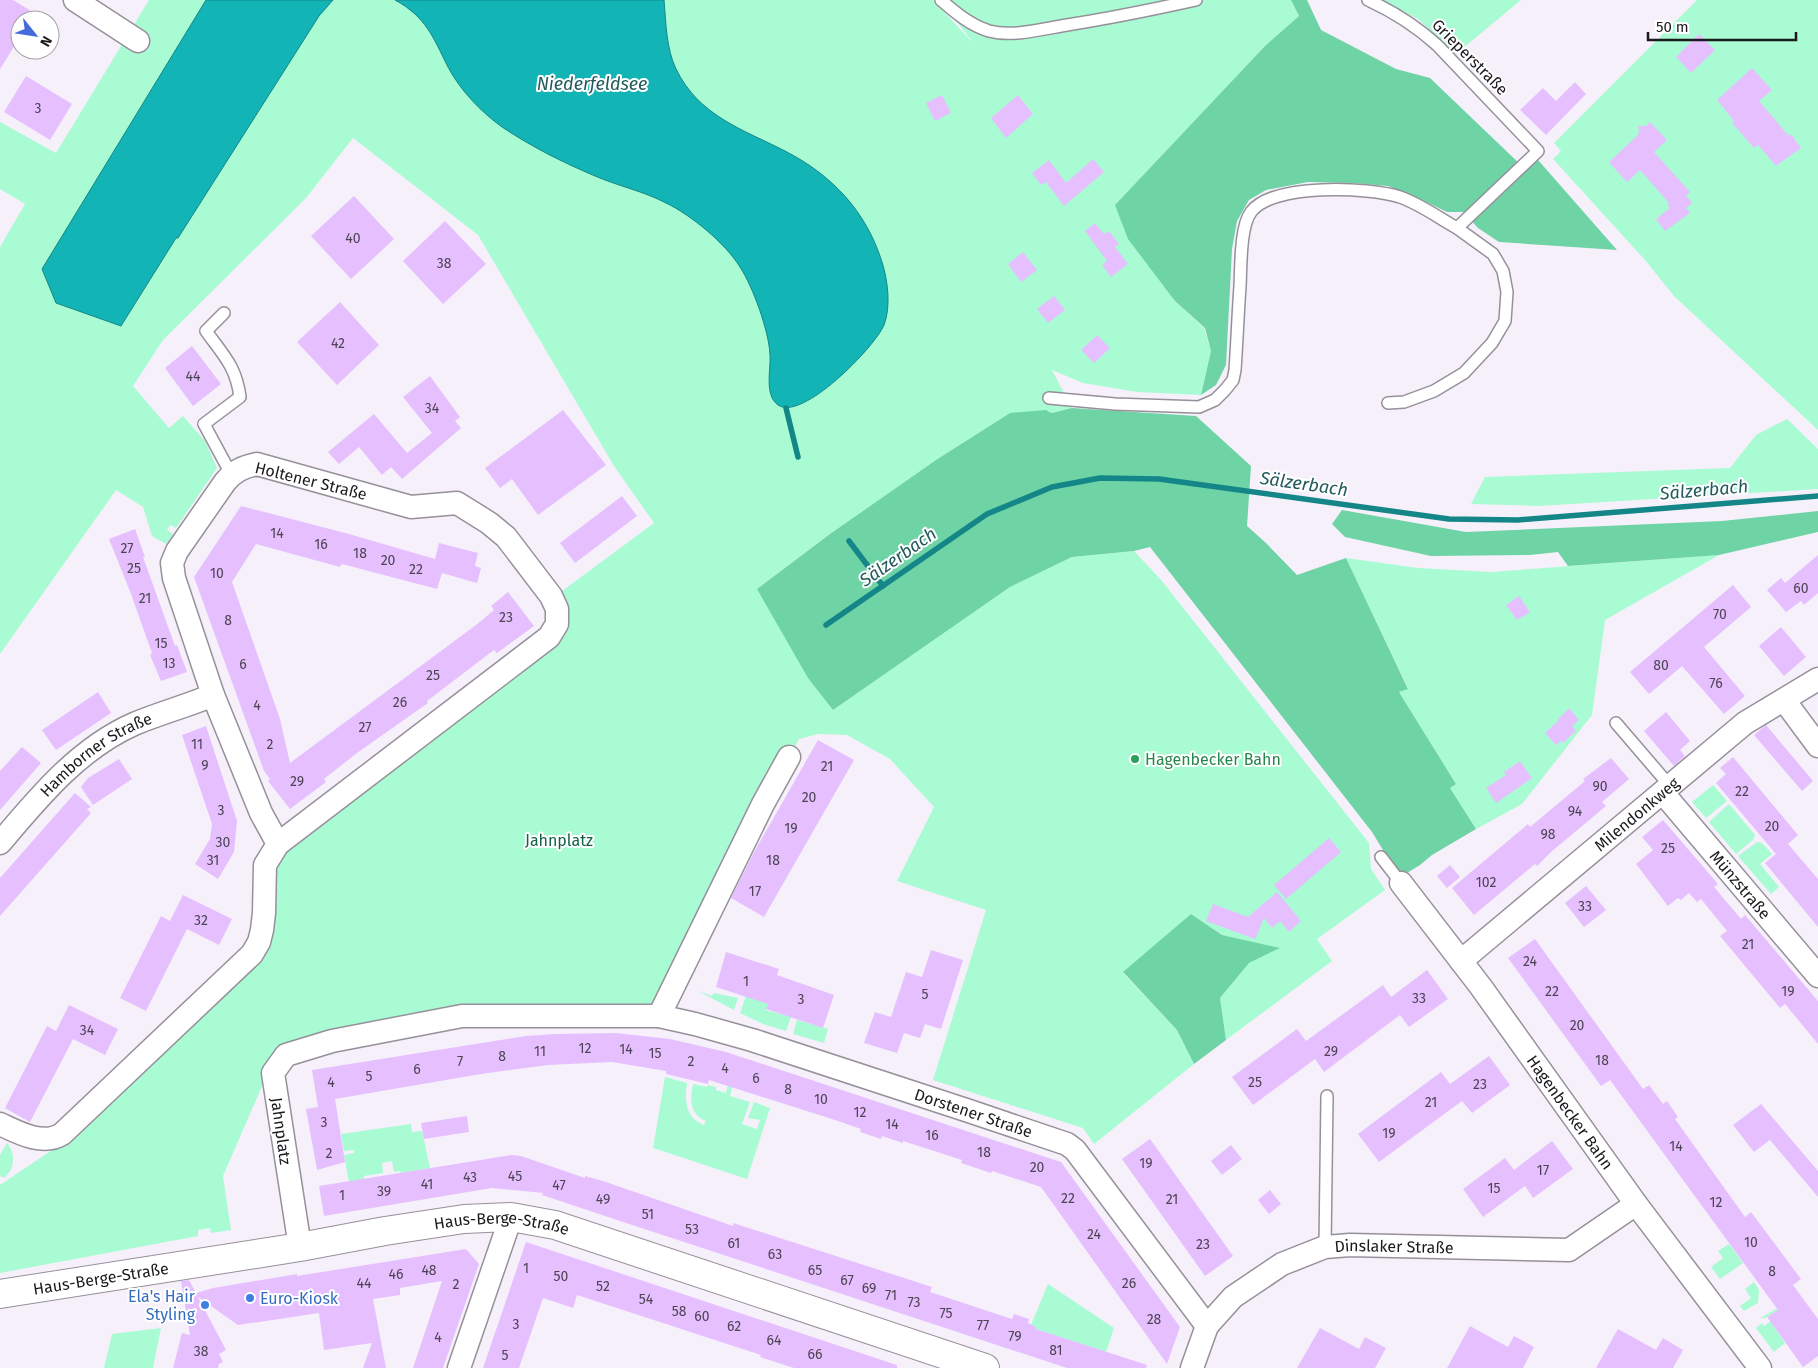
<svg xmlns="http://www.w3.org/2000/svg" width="1818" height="1368" viewBox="0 0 1818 1368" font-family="'Fira Sans',sans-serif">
<rect width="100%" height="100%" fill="#f6f0fb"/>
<g fill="#a9fbd3">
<path d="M149,0h784l41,44 -34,-44h351l8,16 -34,30 -150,159 60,96 29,27 7,23 -10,44 -64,-3 -54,-9 -31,-13 20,38 -20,5h-42l-74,47 -106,74 -73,55 76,121 177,-123 62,-30 62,-6 28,30 207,262 2,26 14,21 -68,49 15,22 -106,79 -6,-42 29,-35 30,-15 -57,-13 -31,-21 -68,59 54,57 17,34 -100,80 -11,-16 -150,-48 53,-170 -89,-29 37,-74 -44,-48 -43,-24 -29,-1 -19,5 -140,270 -115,-5 -83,9 -126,23 -69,41 -43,99 8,54 -20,3 -1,-5 -12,2v6l-198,37v-88l55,-37 194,-188 20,-95 282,-226 3,-42 100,-74 -40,-57 -136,-231 -125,-97 -47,60 -143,142 -30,46 36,42 14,-12 22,25 12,27 -41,60 -6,-3 -3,5 6,4 -7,10 -14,-8 -9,-29 -27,-17 -116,164v-407l25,-43 -25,-15v-67l56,31z"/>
<path d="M1381,0h140l-65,54 -38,-35z"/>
<path d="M1697,0h121v430l-144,-134 -29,-36 -92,-101 8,-8 -7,-8z"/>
<path d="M1787,419l31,30v40l-279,17 -68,-2 14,-27 245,-9 26,-33z"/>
<path d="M1719,555l-114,65 -13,95 -70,89 -46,25 -26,-41 6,-4 -54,-87 -3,-5 9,-4 -62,-130 72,10 73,4z"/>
<path d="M1713,785l14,16 -21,17 -14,-16z"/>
<path d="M1729,804l26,31 -2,5 -17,14 -27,-32z"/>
<path d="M1757,842l5,1 10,11 -12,10 19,23 -8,7 -33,-38z"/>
<path d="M698,991l14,5 2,-3 24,5 -4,12z"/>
<path d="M746,996l22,8 -2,6 25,7 -5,14 -23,-7 -23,-11z"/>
<path d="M797,1020l31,9 -4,14 -31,-9z"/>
<path d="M665,1077l22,6c-3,16 -1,36 17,42l2,-4c-17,-7 -16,-22 -13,-37l14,3 1,-2 8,2v3l10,3 2,-8 4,2 -2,9 20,6 -8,22 15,5 3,-9 -12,-2 6,-16 16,6 -23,71 -94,-31z"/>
<path d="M411,1124l1,8 10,-1 8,37 -29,5 -1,-2 -6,1 -2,-11 -10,2 1,10 -19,3v3l-15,3 -5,-27 10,-2v-3l-10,1 -3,-17z"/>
<path d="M7,1143c9,11 8,26 -3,35l-4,-2v-21z"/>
<path d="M1729,1244l14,19 -23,16 -9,-12 12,-9 -5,-7z"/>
<path d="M1754,1282l5,8 -1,13 -14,8 -4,-5 11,-8 -6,-9z"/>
<path d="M1048,1284l66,44 -8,24 -70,-23v-2l-5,-2z"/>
<path d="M1780,1307l8,8 -15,10 12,18 -11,9 -18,-24 6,-5 2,3 10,-7 -3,-5 -6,4h-5z"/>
<path d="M161,1328l-8,40h-49l8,-34z"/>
</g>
<g fill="#6ed3a5">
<path d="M1291,0h16l14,30 75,39 34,9 93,89 15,-7 79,90 -118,-8 -21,-14 -15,-16h-16l-29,-14 -30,-12 -35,-3 -45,-1 -42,8 -17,10 -12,21 -5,28 -6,116 -10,20 -15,10 10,-44 -6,-23 -30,-27 -47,-62 -13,-34 150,-159 34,-30z"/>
<path d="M1072,408l124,8 55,50 -4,60 19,17 31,32 49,-17 62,131 -9,3 3,5 54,87 -6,4 26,41 -44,26 -12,10 -18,11 -16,-21 -14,-23 -222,-285 -16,4 -62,6 -62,30 -177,123 -25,-32 -51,-89 73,-55 106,-74 74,-47 36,-3 3,2 3,1z"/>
<path d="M1342,510l124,22 256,-11 96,-10v21l-99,23 -151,11 -10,-14 -28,3 -99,1 -86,-19 -13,-13z"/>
<path d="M1191,914l31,21 58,13 -31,15 -29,35 6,42 -32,24 -17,-34 -54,-58z"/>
</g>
<g fill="#12b4b5" stroke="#158687">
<path d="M206,0h127l-14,16 -141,222h-2l-55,88 -65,-23 -14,-34z"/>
<path d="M395,0h269c2,22 2,48 12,69 23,47 66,60 109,82 47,24 81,60 97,111 6,19 9,45 2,63 -9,22 -82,97 -106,80 -14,-10 -7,-36 -8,-50 -1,-24 -17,-68 -30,-88 -15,-24 -49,-52 -74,-64 -23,-12 -48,-17 -71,-27 -33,-14 -63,-29 -93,-49 -21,-15 -42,-37 -54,-60 -15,-30 -22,-50 -53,-67z"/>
</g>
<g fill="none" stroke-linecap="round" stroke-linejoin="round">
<g stroke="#158687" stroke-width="5.5">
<path d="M786,408l12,49"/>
<path d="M849,541l34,45"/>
<path d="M826,625l161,-111 65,-27 48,-9 59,1 290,40 69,1 300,-24"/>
</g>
</g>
<g fill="#e6c0fe">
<path d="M0,0h13l33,20h-26v17l-20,32z"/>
<path d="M1699,34l16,16 -24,23 -15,-16z"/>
<path d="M1752,68l20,22 -13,11 30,35 2,-2 10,14 -25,18 -18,-21 -4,3 -22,-25 2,-2 -17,-21z"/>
<path d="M26,76l46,28 -22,36 -46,-28z"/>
<path d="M1575,82l11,12 -40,41 -26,-25 23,-22 13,13z"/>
<path d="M942,95l9,18 -16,8 -9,-18z"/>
<path d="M1018,95l15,19 -27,24 -15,-20z"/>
<path d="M1650,122l17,18 -13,12 36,40 -4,4 6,7 -6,5 4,5 -25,18 -9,-12 14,-11 -3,-4 2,-1 -29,-33 -13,12 -18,-20 28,-26 2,-4 -1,-6h8z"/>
<path d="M1093,159l11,13 -40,34 -18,-24 -5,3 -9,-12 17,-13 17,23z"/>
<path d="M354,196l40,43 -43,40 -40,-43z"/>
<path d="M445,221l41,43 -43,40 -40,-43z"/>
<path d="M1095,223l9,11 5,-3 10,13 -4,3 13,17 -17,13 -9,-12 5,-4 -22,-30z"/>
<path d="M1023,252l14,18 -16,12 -13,-18z"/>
<path d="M1054,296l11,14 -17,13 -11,-14z"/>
<path d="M340,302l39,43 -42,40 -40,-43z"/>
<path d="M1097,335l13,13 -16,15 -13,-13z"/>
<path d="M192,346l29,38 -28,22 -28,-38z"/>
<path d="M430,376l30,41 -5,4 6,7 -59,51 -11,-12 -9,8 -23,-28 -20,17 -11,-12 46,-38 33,39 25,-20 -29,-36z"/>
<path d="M563,410l43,55 -68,50 -26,-36 -12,9 -15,-20z"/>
<path d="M622,496l15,20 -62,47 -15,-20z"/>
<path d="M241,506l108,28 86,25 4,-16 39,10 -3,13 6,2 -4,15 -35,-10 -5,16 -95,-25 -2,3 -84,-23 -24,38 48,137 10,44 186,-138 18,-15 -3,-4 17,-14 26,34 -37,27 -3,-3 -67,51 1,2 -71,50 -33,26 2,3 -36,27 -22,-28 2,-2 -6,-8 -70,-194z"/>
<path d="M135,529l10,28h-2l32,89 2,-1 10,27 -26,9 -11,-26 2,-2 -21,-59 -22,-55z"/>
<path d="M1818,555v38l-14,12 -3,-4 -15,11 -19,-22 14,-12 4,5z"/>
<path d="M1733,585l18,22 -47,40 41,49 -21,18 -42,-48 -33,28 -19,-22z"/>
<path d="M1519,596l11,16 -13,8 -11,-15z"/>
<path d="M1781,627l25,30 -22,19 -25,-30z"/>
<path d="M98,692l13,21 -55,37 -14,-20z"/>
<path d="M1569,708l10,12 -7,6 4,5 -13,12 -2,-2 -5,4 -11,-12 14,-13 -1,-1z"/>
<path d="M1666,712l24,29 -10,9 5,6 -11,10 -30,-35z"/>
<path d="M1766,725l47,56 -11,10 -48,-56z"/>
<path d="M206,726l31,95 -3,31 -16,27 -23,-15 15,-25 2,-15 -30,-89z"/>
<path d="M818,740l36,20 -90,157 -33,-19 22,-44z"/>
<path d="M22,747l19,16 -41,47v-39z"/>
<path d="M1733,757l65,78 -10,9 30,35v48l-53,-64 11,-9 -60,-71 10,-9 -6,-6z"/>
<path d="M1611,758l18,21 -27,23 4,4 -55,46 -14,14 -2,-2 -61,51 -22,-27 76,-64 2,3 55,-46 -2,-2z"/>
<path d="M119,759l13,20 -39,26 -12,-18 7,-9z"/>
<path d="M1520,761l12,17 -36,25 -10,-15 20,-13 -2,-3z"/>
<path d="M75,793l16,14 -4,2 4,4 -91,103v-38z"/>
<path d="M1663,820l55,64 -4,3 27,32 4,-4 73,86v43l-33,-40 -5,4 -60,-72 7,-5 -26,-32 -4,3 -8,-9 -8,7 -3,-2 -10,8 -32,-42 17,-14 -11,-13z"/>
<path d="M1329,838l12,14 -55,47 -12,-14z"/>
<path d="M1450,865l10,12 -13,11 -10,-12z"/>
<path d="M1586,886l20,24 -22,17 -19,-24z"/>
<path d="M1277,892l24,29 -12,11 -9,-11 -8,7 -8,-10 -9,21 -49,-18 7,-17 35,13z"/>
<path d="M183,895l49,24 -13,26 -32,-16 -41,82 -26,-13 41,-82 9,5z"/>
<path d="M1535,939l108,150 6,-4 14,19 4,-3 11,16 -3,2 70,98 6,-5 50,67 -8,6 25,34v37l-15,11 -36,-50 11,-7 -168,-230 -9,6 -93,-128z"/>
<path d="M931,950l32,10 -22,69 -16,-5 -5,14 -16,-5 -7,20 -33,-10 11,-31 16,5 15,-45 16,5z"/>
<path d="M726,952l53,17 -2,6 57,20 -11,33 -57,-19 2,-5 -52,-17z"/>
<path d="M1427,970l21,29 -39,28 -9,-12 -76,57 -9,-13 -62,46 -21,-28 65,-48 9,12 77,-56 8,12z"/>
<path d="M69,1005l49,24 -13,26 -32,-16 -43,83 -25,-14 42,-82 9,5z"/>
<path d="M616,1033l54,6 56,13 335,110 119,165 -13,37 -126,-177 -49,-16 -1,2 -30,-10 1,-3 -59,-19v2l-21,-7 -1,3 -21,-7 1,-3 -23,-8 -129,-41 -1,4 -42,-10v-3l-54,-9 -64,3 -67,9 -146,25 10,63 -28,8 -11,-61 12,-2 -6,-37 214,-34 29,-2z"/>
<path d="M1489,1056l21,29 -38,28 -10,-12 -83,61 -21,-28 83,-62 9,12z"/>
<path d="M1761,1104l57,67v26l-48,-57 -16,12 -21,-27z"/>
<path d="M467,1116l2,16 -45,7 -3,-16z"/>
<path d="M1150,1139l83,117 -28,20 -83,-117z"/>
<path d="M1552,1141l21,28 -40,29 -8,-12 -42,31 -20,-28 42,-31 9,12z"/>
<path d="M1231,1145l11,14 -20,16 -11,-14z"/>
<path d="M512,1155l9,1 64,22v-2l18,5 130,45v-3l165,53 34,11 -2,5 82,27 2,-5 15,5 -1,4 8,4v2l111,36 -1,3h-79l-447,-147 -78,-26 1,-2 -51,-5 -168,28 -5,-30z"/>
<path d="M1270,1190l11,14 -12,10 -11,-14z"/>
<path d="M526,1242l371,123v3h-103l-34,-11 1,-2 -184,-60 -4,13 -30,-10 -24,70h-36z"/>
<path d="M466,1249l13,15 -36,104h-30l29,-87 -42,7v7l-27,4 13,69h-23l9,-25 -48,7 -5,-37 -81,12 -40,-28 28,53 -7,4 4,8 -4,2 -1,4h-45l9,-35 8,2 -9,-54 8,-1 7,13 17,-5 84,-14v2z"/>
<path d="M1470,1326l38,21 6,-11 20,11 -11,21h-76z"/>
<path d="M1320,1328l39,21 6,-12 21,11 -11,20h-78z"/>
<path d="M1618,1329l38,21 7,-12 20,12 -10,18h-77z"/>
</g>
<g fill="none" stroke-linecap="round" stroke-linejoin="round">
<g stroke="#96909a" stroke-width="14">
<g id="service">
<path d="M941,0c15,13 29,25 48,31 22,6 50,-1 72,-5 45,-7 90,-16 135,-26"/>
<path d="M224,313l-18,18c17,24 30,35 34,66l-36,27 27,50"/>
<path d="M1049,398l66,6 84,3 16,-7 10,-10 8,-10 2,-10c2,-28 3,-56 5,-84 1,-18 0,-60 11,-74 21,-29 118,-25 149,-15 20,7 39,21 57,31l81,-77 -101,-106c-21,-19 -43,-33 -69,-45"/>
<path d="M1388,403l16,-1 30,-11 30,-18 28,-30 13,-22 2,-29 -4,-21 -10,-17 -36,-26"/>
<path d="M1616,723l54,63"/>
<path d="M1381,857l20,26"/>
<path d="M1325,1247l2,-151"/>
</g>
</g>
<g stroke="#96909a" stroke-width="25">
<g id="minor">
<path d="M75,0l63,41"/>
<path d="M1784,700l34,46"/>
<path id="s1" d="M1663,793l155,183"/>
<path id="s2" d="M0,843c39,-46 78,-94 134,-119 26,-11 53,-18 79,-29"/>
<path id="s3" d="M1401,883l80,104 155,217 124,164"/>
<path id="s4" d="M1461,961l284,-238 73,-44"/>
<path d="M659,1016l104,-212 26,-47"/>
<path d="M0,1124c19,9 43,22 62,10l190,-180 7,-12 3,-12 2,-17 1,-48 13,-21 271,-207 8,-13v-15l-6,-13 -45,-59 -17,-14 -32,-20 -46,4 -154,-43c-14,3 -23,7 -32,18l-48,69 -5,12 2,15 39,117 48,118 17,31"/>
<path id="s5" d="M300,1247l-27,-174 13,-18 46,-14 130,-25h197l36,8 57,16 217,71 98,33 8,6 132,176"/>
<path d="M459,1368l52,-151"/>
<path id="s6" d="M1192,1368l15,-42 26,-29 49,-33 43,-17 25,-2 219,5 67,-46"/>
</g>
</g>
<g stroke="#96909a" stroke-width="30">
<g id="secondary">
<path id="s7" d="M0,1294l300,-47 85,-16 79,-12 47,-2 44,8 430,143"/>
</g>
</g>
<use href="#service" stroke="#fff" stroke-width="11"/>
<use href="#minor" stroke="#fff" stroke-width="22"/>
<use href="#secondary" stroke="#fff" stroke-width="28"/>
</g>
<circle fill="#2e9e5b" stroke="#fff" stroke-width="2" cx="1135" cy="759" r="5"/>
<g fill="#3f7fe0" stroke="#fff" stroke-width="2">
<circle cx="250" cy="1298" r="5"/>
<circle cx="205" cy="1305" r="5"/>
</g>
<g text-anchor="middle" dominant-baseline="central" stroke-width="4" stroke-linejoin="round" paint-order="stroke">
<g font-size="14" fill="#4e4355">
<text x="38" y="108">3</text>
<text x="353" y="238">40</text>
<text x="444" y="263">38</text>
<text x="338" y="343">42</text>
<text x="193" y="376">44</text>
<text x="432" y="408">34</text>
<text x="277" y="533">14</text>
<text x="321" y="544">16</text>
<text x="127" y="548">27</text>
<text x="360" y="553">18</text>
<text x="388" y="560">20</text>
<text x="134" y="568">25</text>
<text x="416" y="569">22</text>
<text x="217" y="573">10</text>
<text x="1801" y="588">60</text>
<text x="145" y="598">21</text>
<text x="1720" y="614">70</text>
<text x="506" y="617">23</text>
<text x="228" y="620">8</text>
<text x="161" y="643">15</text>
<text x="169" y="663">13</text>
<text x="243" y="664">6</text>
<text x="1661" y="665">80</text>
<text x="433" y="675">25</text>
<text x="1716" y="683">76</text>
<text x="400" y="702">26</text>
<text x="257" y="705">4</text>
<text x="365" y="727">27</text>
<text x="197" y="744">11</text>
<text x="270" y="744">2</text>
<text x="205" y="765">9</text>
<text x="827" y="766">21</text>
<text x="297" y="781">29</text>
<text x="1600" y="786">90</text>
<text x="1742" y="791">22</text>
<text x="809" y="797">20</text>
<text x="221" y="810">3</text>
<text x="1575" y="811">94</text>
<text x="1772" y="826">20</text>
<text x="791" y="828">19</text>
<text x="1548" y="834">98</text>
<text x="223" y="842">30</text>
<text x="1668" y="848">25</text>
<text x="213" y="860">31</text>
<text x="773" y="860">18</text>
<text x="1486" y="882">102</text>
<text x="755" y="891">17</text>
<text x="1585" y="906">33</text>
<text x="201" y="920">32</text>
<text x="1748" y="944">21</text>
<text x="1530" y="961">24</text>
<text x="746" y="981">1</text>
<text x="1552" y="991">22</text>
<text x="1788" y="991">19</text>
<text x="925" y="994">5</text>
<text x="1419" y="998">33</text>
<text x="801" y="999">3</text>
<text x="1577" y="1025">20</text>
<text x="87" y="1030">34</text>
<text x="585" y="1048">12</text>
<text x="626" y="1049">14</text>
<text x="540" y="1051">11</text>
<text x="1331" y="1051">29</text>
<text x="655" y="1053">15</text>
<text x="502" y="1056">8</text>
<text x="1602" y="1060">18</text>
<text x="460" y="1061">7</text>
<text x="691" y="1061">2</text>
<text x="725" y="1068">4</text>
<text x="417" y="1069">6</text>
<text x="369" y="1076">5</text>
<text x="756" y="1078">6</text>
<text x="331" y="1082">4</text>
<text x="1255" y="1082">25</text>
<text x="1480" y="1084">23</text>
<text x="788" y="1089">8</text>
<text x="821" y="1099">10</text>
<text x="1431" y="1102">21</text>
<text x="860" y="1112">12</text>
<text x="324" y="1122">3</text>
<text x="892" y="1124">14</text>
<text x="1389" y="1133">19</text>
<text x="932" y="1135">16</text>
<text x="1676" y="1146">14</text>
<text x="984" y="1152">18</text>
<text x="329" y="1153">2</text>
<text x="1146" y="1163">19</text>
<text x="1037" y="1167">20</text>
<text x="1543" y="1170">17</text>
<text x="515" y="1176">45</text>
<text x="470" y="1177">43</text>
<text x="427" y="1184">41</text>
<text x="559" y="1185">47</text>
<text x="1494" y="1188">15</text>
<text x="384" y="1191">39</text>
<text x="342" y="1195">1</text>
<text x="1068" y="1198">22</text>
<text x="603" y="1199">49</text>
<text x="1172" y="1199">21</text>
<text x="1716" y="1202">12</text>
<text x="648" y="1214">51</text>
<text x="692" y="1229">53</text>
<text x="1094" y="1234">24</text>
<text x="1751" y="1242">10</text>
<text x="734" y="1243">61</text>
<text x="1203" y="1244">23</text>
<text x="775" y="1254">63</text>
<text x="526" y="1268">1</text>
<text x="429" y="1270">48</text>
<text x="815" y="1270">65</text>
<text x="1772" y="1271">8</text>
<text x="396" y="1274">46</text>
<text x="561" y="1276">50</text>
<text x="847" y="1280">67</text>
<text x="364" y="1283">44</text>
<text x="1129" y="1283">26</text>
<text x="456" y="1284">2</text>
<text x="603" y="1286">52</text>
<text x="869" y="1288">69</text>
<text x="891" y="1295">71</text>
<text x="646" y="1299">54</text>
<text x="914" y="1302">73</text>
<text x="679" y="1311">58</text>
<text x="946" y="1313">75</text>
<text x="702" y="1316">60</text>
<text x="1154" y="1319">28</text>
<text x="516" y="1324">3</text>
<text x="983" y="1325">77</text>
<text x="734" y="1326">62</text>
<text x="1015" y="1336">79</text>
<text x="438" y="1337">4</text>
<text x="774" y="1340">64</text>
<text x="1056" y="1350">81</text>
<text x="201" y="1351">38</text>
<text x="815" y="1354">66</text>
<text x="505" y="1355">5</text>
</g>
<g font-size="16" fill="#1b191d" stroke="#fff">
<text transform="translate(1470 57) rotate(45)">Grieperstraße</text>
<text transform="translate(311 481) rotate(14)">Holtener Straße</text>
<text stroke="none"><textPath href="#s2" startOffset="132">Hamborner Straße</textPath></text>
<text stroke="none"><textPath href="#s4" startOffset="229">Milendonkweg</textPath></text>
<text stroke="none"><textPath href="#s1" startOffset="120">Münzstraße</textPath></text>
<text stroke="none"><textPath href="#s5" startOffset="905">Dorstener Straße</textPath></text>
<text stroke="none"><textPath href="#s3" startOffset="285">Hagenbecker Bahn</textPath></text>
<text transform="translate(281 1131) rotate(82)">Jahnplatz</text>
<text stroke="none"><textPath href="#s7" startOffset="508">Haus-Berge-Straße</textPath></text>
<text stroke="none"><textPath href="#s6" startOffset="258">Dinslaker Straße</textPath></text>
<text stroke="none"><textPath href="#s7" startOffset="102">Haus-Berge-Straße</textPath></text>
</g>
<g font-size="16" fill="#27864d" stroke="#fff" text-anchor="start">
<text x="1145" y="759">Hagenbecker Bahn</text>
</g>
<g font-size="16" fill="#146245" stroke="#fff">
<text x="559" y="840">Jahnplatz</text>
</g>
<g font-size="16" fill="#366cbe" stroke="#fff" text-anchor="end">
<text x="195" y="1296">Ela's Hair<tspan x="195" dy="18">Styling</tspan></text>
<text x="260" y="1298" text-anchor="start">Euro-Kiosk</text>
</g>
<g font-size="18" font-style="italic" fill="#235b5c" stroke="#fff">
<text x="592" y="84">Niederfeldsee</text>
<text transform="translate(1304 484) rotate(8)">Sälzerbach</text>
<text transform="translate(1704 490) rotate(-5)">Sälzerbach</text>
<text transform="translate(898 557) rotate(-35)">Sälzerbach</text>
</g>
</g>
<g transform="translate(35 35) rotate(120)"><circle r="24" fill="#ffffff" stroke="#a4a3a5"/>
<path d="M0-4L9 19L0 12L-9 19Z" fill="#4669dc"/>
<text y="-8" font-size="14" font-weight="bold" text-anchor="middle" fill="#1b191d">N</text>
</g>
<path d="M1648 32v8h148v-8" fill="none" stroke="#1b191d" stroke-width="2.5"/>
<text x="1656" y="32" font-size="15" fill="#1b191d" stroke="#ffffff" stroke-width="4" paint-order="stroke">50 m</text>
</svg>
